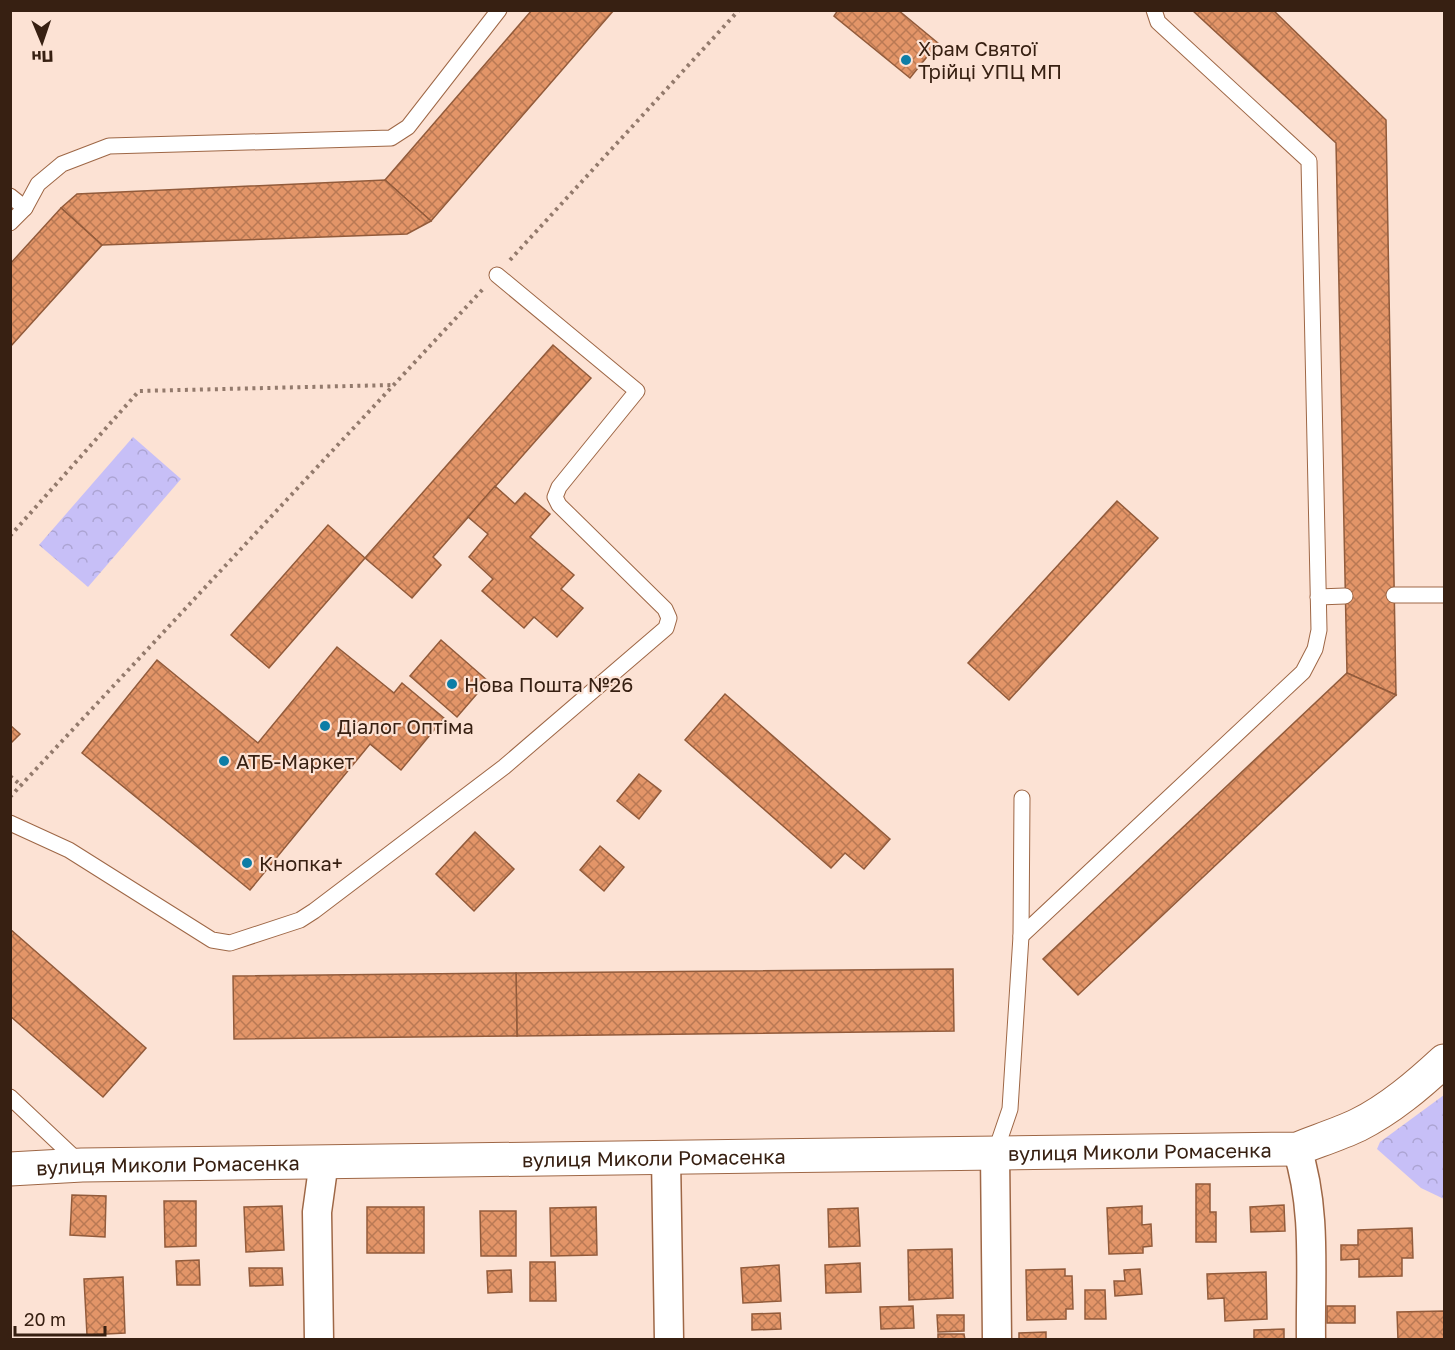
<svg xmlns="http://www.w3.org/2000/svg" width="1455" height="1350" viewBox="0 0 1455 1350" font-family="'Golos Text',sans-serif">
<defs>
<pattern id="forest-crowns" width="20" height="18" patternUnits="userSpaceOnUse" patternTransform="scale(1.5)"><rect width="20" height="18" fill="#c7bff7"/><path d="M2 6a3 3 0 1 1 6 0M12 15a3 3 0 1 1 6 0" fill="none" stroke="#aca4d3"/></pattern>
<pattern id="building-cross-hatch" width="8" height="8" patternUnits="userSpaceOnUse" patternTransform="scale(1.5)"><rect width="8" height="8" fill="#e39568"/><path d="M0 0l8 8M0 8l8-8" fill="none" stroke="#b97954"/></pattern>
</defs>
<rect width="100%" height="100%" fill="#fce2d4"/>
<g fill="url(#forest-crowns)">
<path d="M133,437l48,42 -93,108 -49,-42z"/>
<path d="M1444,1095v104l-23,-11 -44,-39 3,-7z"/>
</g>
<g fill="url(#building-cross-hatch)" stroke="#925b3b" stroke-width="1.5">
<path d="M532,10h82l-183,211 -46,-41z"/>
<path d="M838,10h60l40,33 -28,35 -76,-62z"/>
<path d="M1192,10h81l113,110 10,575 -49,-22 -11,-530z"/>
<path d="M385,180l46,41 -24,13 -305,11 -41,-37 16,-14z"/>
<path d="M61,208l41,37 -92,102v-83z"/>
<path d="M553,345l38,33 -158,179 8,8 -29,33 -47,-40z"/>
<path d="M495,486l20,18 10,-11 25,21 -20,23 44,38 -13,14 22,19 -26,29 -23,-20 -10,11 -42,-37 11,-12 -24,-22 19,-23 -20,-17z"/>
<path d="M1117,501l41,37 -149,162 -41,-37z"/>
<path d="M328,525l37,33 -96,110 -38,-33z"/>
<path d="M441,640l47,41 -31,36 -47,-41z"/>
<path d="M337,647l57,46 8,-10 42,35 -43,52 -31,-26 -120,146 -168,-137 75,-93 101,83z"/>
<path d="M1347,673l49,22 -318,300 -35,-36z"/>
<path d="M725,694l165,145 -26,30 -19,-16 -14,15 -146,-128z"/>
<path d="M10,725l10,9 -10,10z"/>
<path d="M639,774l22,17 -22,28 -22,-18z"/>
<path d="M475,832l39,37 -40,42 -38,-37z"/>
<path d="M600,846l24,21 -20,24 -24,-21z"/>
<path d="M10,929l136,119 -43,49 -93,-81z"/>
<path d="M953,969l1,62 -437,5 -1,-63z"/>
<path d="M516,973l1,63 -283,3 -1,-63z"/>
<path d="M1196,1184h14v28h6v30h-20z"/>
<path d="M72,1195l34,1 -1,41 -35,-2z"/>
<path d="M164,1201h32v45l-31,1z"/>
<path d="M1284,1205l1,26 -34,1 -1,-25z"/>
<path d="M282,1206l2,44 -38,2 -2,-45z"/>
<path d="M1142,1206v19l9,-1 1,22 -9,1v6l-34,1 -2,-46z"/>
<rect x="367" y="1207" width="57" height="46"/>
<path d="M596,1207l1,48 -46,1 -1,-48z"/>
<path d="M858,1208l2,38 -31,1 -1,-38z"/>
<path d="M480,1211h36v45h-35z"/>
<path d="M1412,1228l1,30h-11v18l-43,1v-18l-18,1v-15h17v-15z"/>
<path d="M952,1249l1,49 -44,2 -1,-50z"/>
<path d="M199,1260l1,25h-23l-1,-24z"/>
<path d="M530,1262h25l1,39h-26z"/>
<path d="M860,1263l1,29 -35,1 -1,-28z"/>
<path d="M779,1265l2,36 -38,2 -2,-35z"/>
<path d="M249,1268h33l1,17 -33,1z"/>
<path d="M1065,1269v7h7l1,33h-7v10l-39,1 -1,-50z"/>
<path d="M1140,1269l2,25 -27,2 -1,-15h11l-1,-11z"/>
<path d="M511,1270l1,22 -24,1 -1,-22z"/>
<path d="M1266,1272l1,47 -42,2 -1,-23 -16,1 -1,-25z"/>
<path d="M123,1277l2,56 -38,2 -3,-56z"/>
<path d="M1085,1290h20l1,29h-21z"/>
<path d="M913,1306l1,22 -33,1 -1,-22z"/>
<rect x="1327" y="1306" width="28" height="17"/>
<path d="M1444,1311v29h-46l-1,-28z"/>
<path d="M780,1313l1,16 -29,1v-16z"/>
<path d="M937,1315h27v16l-26,1z"/>
<path d="M1284,1329v11h-30v-10z"/>
<path d="M1046,1332v8h-27v-7z"/>
<path d="M938,1334h26l1,6h-27z"/>
</g>
<g fill="none" stroke-linecap="round" stroke-linejoin="round">
<g stroke="#9e6746" stroke-width="17">
<g id="service">
<path d="M10,196l15,12 -15,15"/>
<path d="M25,208l13,-24 24,-20 47,-18 282,-8 17,-11 91,-117"/>
<path d="M1394,595h50"/>
<path d="M1318,597l27,-1"/>
<path d="M10,823l59,27 143,90 18,3 70,-23 14,-9 190,-144 162,-139 3,-10 -4,-9 -106,-104 -4,-8 4,-10 78,-96 -140,-116"/>
<path d="M1021,936l282,-264 12,-23 4,-19 -10,-469 -151,-139 -4,-12"/>
<path d="M10,1097l70,66"/>
<path d="M995,1153l15,-44 11,-173 1,-138"/>
</g>
</g>
<g stroke="#9e6746" stroke-width="31">
<g id="minor">
<path d="M1297,1149c20,60 13,128 14,191"/>
<path d="M995,1153l2,187"/>
<path d="M666,1157l3,183"/>
<path d="M319,1340l-2,-128 7,-51"/>
</g>
</g>
<g stroke="#9e6746" stroke-width="35">
<g id="tertiary">
<path id="s1" d="M10,1169l72,-4 1215,-16c20,-8 42,-15 61,-24 32,-16 60,-40 86,-64"/>
</g>
</g>
<g stroke="#937a6c" stroke-width="4" stroke-dasharray="3 4.5" stroke-linecap="butt">
<path d="M510,260l229,-250"/>
<path d="M10,536l129,-145 254,-6"/>
<path d="M10,776l12,10"/>
<path d="M10,797l473,-508"/>
</g>
<use href="#service" stroke="#fff" stroke-width="15"/>
<use href="#minor" stroke="#fff" stroke-width="28"/>
<use href="#tertiary" stroke="#fff" stroke-width="33"/>
</g>
<g fill="#0d7da6" stroke="#fce2d4" stroke-width="2">
<circle cx="906" cy="60" r="6"/>
<circle cx="452" cy="684" r="6"/>
<circle cx="325" cy="726" r="6"/>
<circle cx="224" cy="761" r="6"/>
<circle cx="247" cy="863" r="6"/>
</g>
<g text-anchor="middle" dominant-baseline="central" stroke-width="4.5" stroke-linejoin="round" paint-order="stroke">
<g font-size="20" fill="#372012" stroke="#fce2d4" text-anchor="start">
<text x="918" y="48">Храм Святої<tspan x="918" dy="23">Трійці УПЦ МП</tspan></text>
<text x="464" y="684">Нова Пошта №26</text>
<text x="337" y="726">Діалог Оптіма</text>
<text x="236" y="761">АТБ-Маркет</text>
<text x="259" y="863">Кнопка+</text>
</g>
<g font-size="20" fill="#372012" stroke="#fce2d4">
<text stroke="none"><textPath href="#s1" startOffset="1130">вулиця Миколи Ромасенка</textPath></text>
<text stroke="none"><textPath href="#s1" startOffset="644">вулиця Миколи Ромасенка</textPath></text>
<text stroke="none"><textPath href="#s1" startOffset="158">вулиця Миколи Ромасенка</textPath></text>
</g>
</g>
<rect width="1455" height="1350" fill="none" stroke="#372012" stroke-width="24"/>
<g transform="translate(42 42) rotate(178)" stroke="#fce2d4" stroke-width="4.5" paint-order="stroke">
<path d="M0-4.5L10 22L0 15L-10 22Z" fill="#372012"/>
<text y="-9" font-size="16" font-weight="bold" text-anchor="middle" fill="#372012">Пн</text>
</g>
<path d="M15 1326v9h90v-9" fill="none" stroke="#372012" stroke-width="3"/>
<text x="24" y="1326" font-size="18" fill="#372012" stroke="#fce2d4" stroke-width="4.5" paint-order="stroke">20 m</text>
</svg>
